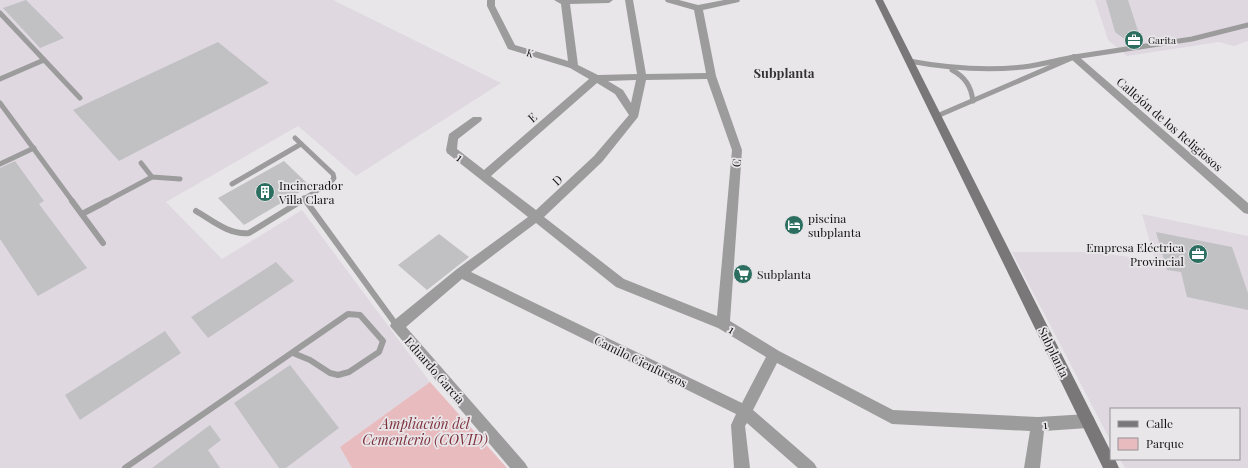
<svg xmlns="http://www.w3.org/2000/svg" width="1248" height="468" viewBox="0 0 1248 468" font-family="'Playfair Display',serif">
<rect width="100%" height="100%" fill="#e8e6e9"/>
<g fill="#dfd8e1">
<path d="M0,0h333l168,83 -145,93 -58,-50 -132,76 56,57 80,-49 128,172 -90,65 12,21h-352z"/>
<path d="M1095,0h153v41l-14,5 -15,-4 -92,14 -19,-16z"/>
<path d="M1142,214l106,22v232h-123l-5,-9h119v-50h-128v33l-99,-190h80l63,8z"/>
</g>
<path fill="#e8bbbe" d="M430,382l77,86h-155l-12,-21z"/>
<g fill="#c1c1c4">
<path d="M26,0l38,38 -24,10 -37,-40z"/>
<path d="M1106,0h22l14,43 -11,1 -16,-12z"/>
<path d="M218,42l51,41 -150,78 -46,-51z"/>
<path d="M15,161l29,40 -5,3 48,64 -49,28 -38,-57v-71z"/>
<path d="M284,161l26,25 -66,39 -26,-27z"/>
<path d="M1156,232l76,15 16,46v17l-61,-13 -6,-25 -14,-2z"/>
<path d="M439,234l30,23 -42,33 -29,-25z"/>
<path d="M276,262l18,19 -86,57 -17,-21z"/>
<path d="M165,331l16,22 -101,67 -15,-25z"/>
<path d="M290,365l49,63 -53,40h-7l-45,-65z"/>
<path d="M210,425l11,15 -13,10 12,18h-68z"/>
</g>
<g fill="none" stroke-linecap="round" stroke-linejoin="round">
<g stroke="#9d9c9c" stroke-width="5">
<path d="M0,13l80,85"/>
<path d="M1074,57l118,-18 56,-14"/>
<path d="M909,61c38,7 75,10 114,6 17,-2 34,-7 51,-10l-137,59"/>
<path d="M952,70c13,7 19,16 21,31"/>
<path d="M0,79l44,-19"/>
<path d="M0,103l73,99"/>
<path d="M295,138l38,36 1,4 -3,4 -32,20"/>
<path d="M141,163l11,14 28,2"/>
<path d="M0,164l34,-16"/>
<path d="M232,184l69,-40"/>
<path d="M304,198l3,4"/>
<path d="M105,202l47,-25"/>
</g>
<g stroke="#9d9c9c" stroke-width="6">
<path d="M72,201l31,42"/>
<path d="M306,201l91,125"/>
<path d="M196,211c17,10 33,24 53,22l52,-32"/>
<path d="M82,214l25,-13"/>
<path d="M125,468l223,-154 12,1 23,26 -4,11 -30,20 -11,3 -8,-2 -20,-13 -17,-7"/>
</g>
<g fill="#9d9c9c" fill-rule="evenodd">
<path d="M487,0h8v6l20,39 53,16 -7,-57 -7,-4h59l-4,3 -39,1 8,61 20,10 39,-1 -12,-74h8l13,74 60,-1 -12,-63 -28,-8 -1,-2h14l19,5 26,-5h16l-1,2 -36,8 13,66 26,74 -12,171 49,30 114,59 145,7 50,-3 5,2 2,5 -2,5 -5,2 -44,3 -4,37h-16l6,-37 -138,-7 -115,-61 -24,47 61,53 3,5h-19l-51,-45 -2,3 5,42h-16l-3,-43 5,-11 -274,-135 -56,48 119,136 3,5h-18l-120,-142 2,-4 65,-53 71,-52 -81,-64 -1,-3 3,-16 24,-17h8l1,2 -1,2 -23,18 -1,10 27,21 105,-91 -19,-11 -62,-19 -21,-43zM707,79l25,71 -15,166 -93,-37 -80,-62 58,-55 36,-45 8,-37zM636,80l-5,23 -8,-13 -15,-9zM597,83l18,11 14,21 -35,41 -58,54 -45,-34zM536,223l80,64 102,41 48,29 -24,46 -271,-131z"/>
<path d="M1074,54l3,1 171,148v11l-4,-1 -173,-154 -2,-2 2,-2z"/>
</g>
<path fill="#797778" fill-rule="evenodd" d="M875,0h8l228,452v7h4l4,9h-16z"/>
</g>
<defs>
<g id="office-disc" transform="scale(1)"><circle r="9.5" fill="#2c6e5f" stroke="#e8e6e9"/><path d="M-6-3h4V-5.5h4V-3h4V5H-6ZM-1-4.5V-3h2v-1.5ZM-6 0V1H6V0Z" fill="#fff"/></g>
<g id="building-disc" transform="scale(1)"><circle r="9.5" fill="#2c6e5f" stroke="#e8e6e9"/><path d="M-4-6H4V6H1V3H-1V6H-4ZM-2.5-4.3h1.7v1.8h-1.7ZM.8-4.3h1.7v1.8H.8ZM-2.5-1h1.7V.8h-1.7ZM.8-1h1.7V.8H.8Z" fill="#fff"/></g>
<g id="hotel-disc" transform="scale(1)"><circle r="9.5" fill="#2c6e5f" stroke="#e8e6e9"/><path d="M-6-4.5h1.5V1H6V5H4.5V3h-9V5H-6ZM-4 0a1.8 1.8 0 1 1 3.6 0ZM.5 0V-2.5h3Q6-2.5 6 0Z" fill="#fff"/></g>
<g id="supermarket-disc" transform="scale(1)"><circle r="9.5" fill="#2c6e5f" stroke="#e8e6e9"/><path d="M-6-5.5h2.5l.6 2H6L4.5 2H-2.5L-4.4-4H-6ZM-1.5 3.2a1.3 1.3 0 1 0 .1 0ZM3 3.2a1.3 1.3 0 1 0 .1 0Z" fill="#fff"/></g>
</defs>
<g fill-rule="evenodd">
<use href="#office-disc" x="1134" y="40"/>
<use href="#building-disc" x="265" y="192"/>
<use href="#hotel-disc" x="794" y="225"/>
<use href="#office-disc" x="1198" y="254"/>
<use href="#supermarket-disc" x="743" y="274"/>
</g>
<g text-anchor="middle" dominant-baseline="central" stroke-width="3.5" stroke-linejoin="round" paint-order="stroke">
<g font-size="10" fill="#151516" stroke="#e8e6e9" text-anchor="start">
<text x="1148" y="40">Garita</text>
</g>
<g font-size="10" fill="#151516" stroke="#e8e6e9">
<text transform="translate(530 53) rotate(17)">K</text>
</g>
<g font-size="12" fill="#151516" stroke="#e8e6e9">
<text transform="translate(532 117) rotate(-41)">E</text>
<text transform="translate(1170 124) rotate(41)">Callejón de los Religiosos</text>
<text transform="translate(460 157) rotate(38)">1</text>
<text transform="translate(736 163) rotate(-85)">C</text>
<text transform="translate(557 180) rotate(-43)">D</text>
<text transform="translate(732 329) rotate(32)">1</text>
<text transform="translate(1054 352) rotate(64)">Subplanta</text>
<text transform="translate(641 361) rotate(26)">Camilo Cienfuegos</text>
<text transform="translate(435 370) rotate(49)">Eduardo García</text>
<text transform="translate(1045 424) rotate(-4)">1</text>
</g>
<g font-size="12" fill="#151516" stroke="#e8e6e9" text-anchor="start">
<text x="279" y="185">Incinerador<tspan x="279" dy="14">Villa Clara</tspan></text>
<text x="808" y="218">piscina<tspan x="808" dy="14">subplanta</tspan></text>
<text x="1184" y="247" text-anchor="end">Empresa Eléctrica<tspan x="1184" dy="14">Provincial</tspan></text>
<text x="757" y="274">Subplanta</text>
</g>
<g font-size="13" font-weight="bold" fill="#333133" stroke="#e8e6e9">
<text x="784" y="72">Subplanta</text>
</g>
<g font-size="14" font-style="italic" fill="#7e323d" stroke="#e8e6e9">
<text x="425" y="423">Ampliación del<tspan x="425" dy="16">Cementerio (COVID)</tspan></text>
</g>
</g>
<rect x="1110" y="408" width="130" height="52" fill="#e8e6e9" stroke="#949295"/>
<rect x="1118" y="421" width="20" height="6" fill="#797778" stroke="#949295"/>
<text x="1146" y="428" font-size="12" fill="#151516">Calle</text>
<rect x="1118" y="438" width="20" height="12" fill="#e8bbbe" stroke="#949295"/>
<text x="1146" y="448" font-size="12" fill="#151516">Parque</text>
</svg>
